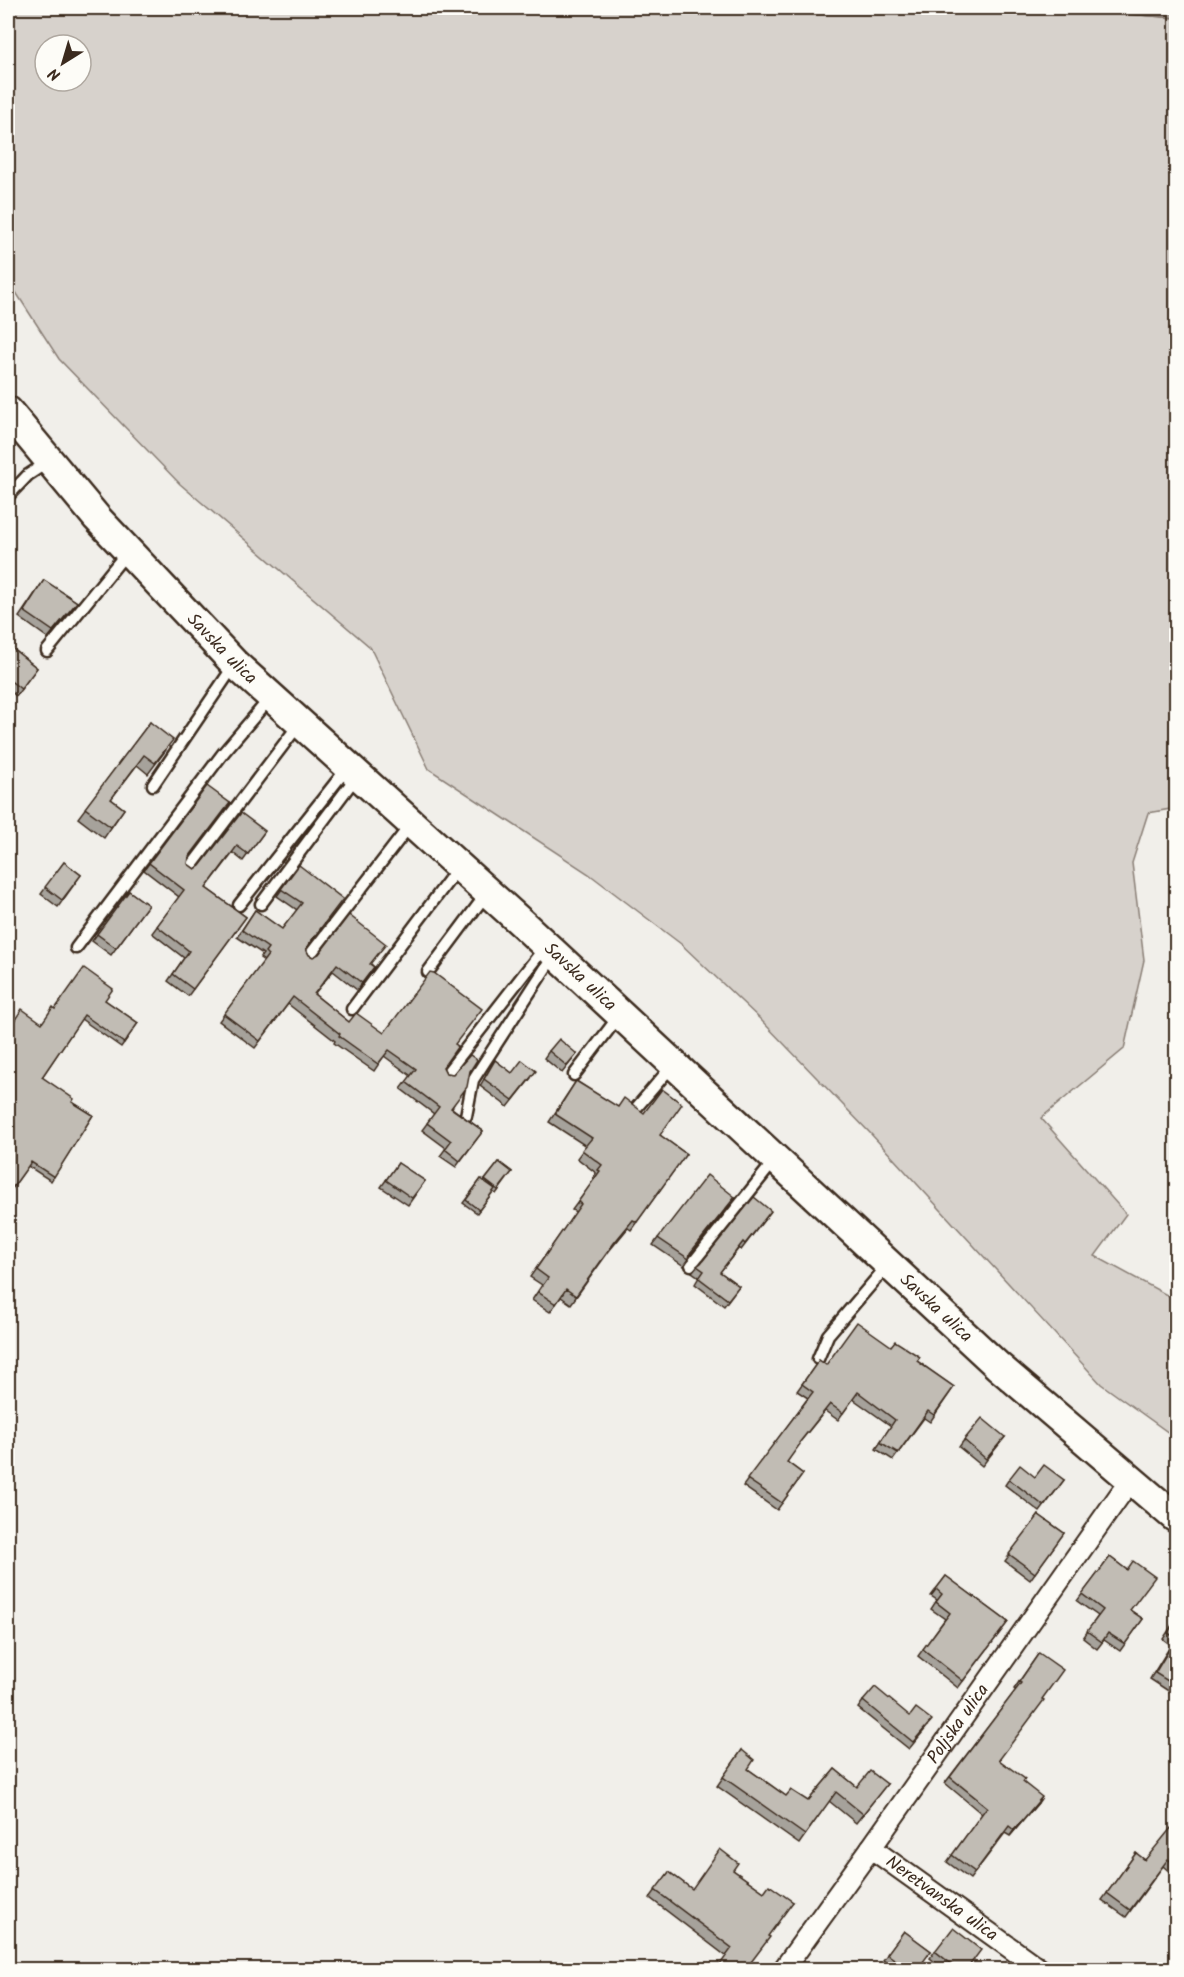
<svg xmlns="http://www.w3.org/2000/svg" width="1184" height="1977" viewBox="0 0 1184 1977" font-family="Kalam,sans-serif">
<rect width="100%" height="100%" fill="#f1efea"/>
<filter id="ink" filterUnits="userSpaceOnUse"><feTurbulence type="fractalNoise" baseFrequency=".0167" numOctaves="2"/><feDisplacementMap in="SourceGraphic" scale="12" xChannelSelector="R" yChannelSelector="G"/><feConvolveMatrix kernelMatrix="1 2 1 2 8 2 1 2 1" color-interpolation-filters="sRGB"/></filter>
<g filter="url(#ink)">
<path fill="#d7d2cc" stroke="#897e75" stroke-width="1.5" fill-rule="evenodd" d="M8,8h1043l125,10v790l-28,5 -16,50 12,97 -20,89 -83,69 85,96 -31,42 81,44v138l-75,-54 -230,-250 -111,-115 -79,-75 -92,-70 -160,-105 -59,-122 -190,-163 -121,-125 -51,-79zM45,45h36v36h-36z"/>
<path fill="#aea69f" stroke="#80746b" stroke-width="1.5" d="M1051,8h125v10z"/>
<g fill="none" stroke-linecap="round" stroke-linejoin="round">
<g stroke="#3b2a1e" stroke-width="15">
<g id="service">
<path d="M8,496l20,-21 20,-13"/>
<path d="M47,651l81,-100"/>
<path d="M153,785l82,-121"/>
<path d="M190,868l110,-145"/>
<path d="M261,904l95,-127"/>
<path d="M239,905l109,-138"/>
<path d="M76,948l148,-196 47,-55"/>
<path d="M309,956l102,-132"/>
<path d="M428,972l59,-79"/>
<path d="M352,1009l106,-141"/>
<path d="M446,1074l99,-127"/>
<path d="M574,1075l45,-59"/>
<path d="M637,1107l35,-41"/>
<path d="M466,1116l7,-36 81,-125"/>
<path d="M691,1265l84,-105"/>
<path d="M818,1359l10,-24 59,-69"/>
</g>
</g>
<g stroke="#3b2a1e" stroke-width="24">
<g id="minor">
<path id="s1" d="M871,1848l170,122"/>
<path id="s2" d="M783,1970l88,-122 260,-369"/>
</g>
</g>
<g stroke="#3b2a1e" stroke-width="33">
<g id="secondary">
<path id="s3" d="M8,411l89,107 138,146 289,261 474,441 178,152"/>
</g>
</g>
<use href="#service" stroke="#fdfcf7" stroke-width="10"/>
<use href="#minor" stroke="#fdfcf7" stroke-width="20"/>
<use href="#secondary" stroke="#fdfcf7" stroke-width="28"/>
</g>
<g fill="#a6a29b" stroke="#3b2a1e" stroke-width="1.5">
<path d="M44,580l33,22 -29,36 -29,-21z"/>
<path d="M8,645l29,23 -21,28 -8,-7z"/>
<path d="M150,722l16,28 -18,24 -11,-9 -26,34 13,10 -20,29 -26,-20z"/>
<path d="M207,786l-18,71 -1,7 7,5 5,-3 65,-35 -22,30 -10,-8 -27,35 40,29 -58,79 -20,-15 16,-23 -32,-25 27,-36 -35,-27z"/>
<path d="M64,862l17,13 -23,32 -17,-13z"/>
<path d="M299,865l8,81 -1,3 3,6 4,2 58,7 3,3 -17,23 -24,-19 -19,23 35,28 35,11 71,11 -12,23 3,6 7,1 17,-3 -18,37 31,23 -27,36 -16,-11 6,-8 -24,-18 12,-16 -33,-25 10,-13 -27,-20 -10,15 -40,-28 1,-2 -47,-37 -33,44 -36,-27 45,-60 -4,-3 3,-4 -26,-17 18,-27 27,19 15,-19 -20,-14z"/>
<path d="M129,891l19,14 -37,50 -19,-14z"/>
<path d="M105,1000l33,23 -17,24 -40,-28 -39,58 30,25 21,13 -42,66 -23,-15 -20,28v-164l34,-7 13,-14z"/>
<path d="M549,1051l28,3 -15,19 -18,-15z"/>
<path d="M495,1060l17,13 19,5 -23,29 -28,-21z"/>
<path d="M576,1081l84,54 26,19 -55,76 -3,-2 -19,23 -38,53 -10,-7 -11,15 -18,-12 10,-15 -12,-8 46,-65 -4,-2 23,-31 -2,-1 3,-5 -19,-15 9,-12 -37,-24z"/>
<path d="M499,1162l13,10 -16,22 -3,-2 -16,21 -14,-10 18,-24 3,2z"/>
<path d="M398,1163l27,18 -17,24 -27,-18z"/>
<path d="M730,1204l-40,51 -1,4 -5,7 -31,-21 5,-7z"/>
<path d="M771,1211l-30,39 -2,-2 -19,24 19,14 -15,20 -29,-22 4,-7 -7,-5 5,-6z"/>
<path d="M891,1346l26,15 37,26 -24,35 -6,-4 -31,42 -17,-11 15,-23 -38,-27 -15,21 -13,-9 -26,32 -12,19 16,12 -26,36 -34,-24 65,-88 -11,-7 22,-31 7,5z"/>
<path d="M1005,1437l-23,29 -23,-19 5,-7z"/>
<path d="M1035,1477l29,3 -24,32 -35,-27 4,-6z"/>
<path d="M1039,1515l25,18 -34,47 -25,-19z"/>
<path d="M1110,1557l17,13 3,40 13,9 -23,32 -16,-11 -7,9 -14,-11 15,-22 -21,-15z"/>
<path d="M946,1576l62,46 -50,66 -40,-32 27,-37 -14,-10 6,-9 -6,-4z"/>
<path d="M1176,1619v77l-26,-17 21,-34 -8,-6z"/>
<path d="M1039,1653l-40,107 24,22 15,21 -28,33 -5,-3 -35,46 -23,-17 35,-48 -37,-31 71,-93 -2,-1z"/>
<path d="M863,1701l64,26 -18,22 -51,-41z"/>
<path d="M742,1750l6,19 38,27 22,5 27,-32 22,18 30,-3 -31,39 -27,-22 -30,43 -82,-58z"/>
<path d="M1176,1832v36l-4,6 -9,-8 -37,51 -24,-17 34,-47 9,7z"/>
<path d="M733,1870l31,22 29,10 -67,54 -76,-58 19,-26 23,17z"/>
<path d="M904,1931l27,20 -39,16 -9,-7z"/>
<path d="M935,1951l31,19h-21l-15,-12z"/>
</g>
<path fill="#87847e" stroke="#3b2a1e" stroke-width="1.5" d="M1042,1797l-4,6 -28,33 4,-6z"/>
<g fill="#c1bcb4" stroke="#3b2a1e" stroke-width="1.5">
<path d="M44,580l33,22 -24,29 -29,-20z"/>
<path d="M8,645l29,23 -16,21 -13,-10z"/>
<path d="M150,722l23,18 -18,23 -11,-8 -33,44 13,10 -13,18 -26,-19z"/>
<path d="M207,786l23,17 -41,54 -1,7 7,5 5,-3 41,-53 24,18 -17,23 -11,-8 -31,42 40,29 -53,72 -20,-15 16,-23 -32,-25 27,-36 -35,-27z"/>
<path d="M64,862l17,13 -19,25 -17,-13z"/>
<path d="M299,865l44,34 -35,46 -2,4 3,6 4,2 6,-3 30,-39 37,29 -16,20 4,3 -12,16 -25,-19 -23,30 35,28 7,-9 28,20 46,-61 4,1 48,36 -27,35 3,2 -15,21 3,6 7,1 17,-19 7,5 -7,11 -3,16 -16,21 32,23 -23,30 -15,-12 6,-8 -24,-18 12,-16 -33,-25 10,-13 -27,-19 -11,14 -39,-28 1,-2 -47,-37 -33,44 -36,-27 44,-59 -3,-3 3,-4 -26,-18 13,-20 27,19 20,-26 -21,-14z"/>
<path d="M129,891l19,14 -32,43 -19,-14z"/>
<path d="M84,968l29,21 -8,11 33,23 -14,20 -40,-28 -42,62 32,22 -2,3 21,13 -39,62 -23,-15 -20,28 -3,-3v-157l14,-21 20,14 11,-16 2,2z"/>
<path d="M559,1039l18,15 -10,12 -18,-15z"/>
<path d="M495,1060l17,13 10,-13 14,11 -23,29 -29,-21z"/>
<path d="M576,1081l42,26 6,-9 20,15 18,-24 20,15 -22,31 26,19 -49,68 -4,-2 -19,23 -38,53 -10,-7 -10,15 -18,-12 10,-14 -12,-9 45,-65 -3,-2 22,-31 -2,-1 4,-5 -20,-15 10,-12 -37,-24z"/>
<path d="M499,1162l13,10 -14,18 -13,-10z"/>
<path d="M398,1163l27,18 -13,17 -26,-18z"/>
<path d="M707,1175l28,22 -45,56 -1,6 -31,-21z"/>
<path d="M481,1179l14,10 -16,21 -13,-10z"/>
<path d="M754,1197l17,14 -26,33 -2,-2 -23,30 19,14 -11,14 -29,-22 5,-7 -7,-5 4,-3z"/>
<path d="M857,1322l34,24 4,-5 25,16 -3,4 37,26 -20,28 -6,-4 -30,42 -18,-11 15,-22 -37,-28 -15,21 -13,-9 -31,39 1,1 -13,18 16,12 -21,29 -35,-24 66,-87 -11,-8 17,-24 7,5z"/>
<path d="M982,1418l23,19 -19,22 -22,-19z"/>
<path d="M1020,1465l15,12 9,-12 20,15 -20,26 -35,-27z"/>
<path d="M1039,1515l25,18 -29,40 -26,-19z"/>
<path d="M1110,1557l17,13 6,-9 22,16 -25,33 13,9 -18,25 -17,-11 -6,9 -15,-11 16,-21 -21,-16z"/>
<path d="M946,1576l62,46 -45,59 -40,-32 27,-36 -14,-11 6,-8 -6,-5z"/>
<path d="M1176,1619v67l-21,-13 21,-35 -8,-5z"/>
<path d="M1039,1653l24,17 -21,29 2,1 -45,60 26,19 -2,3 19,15 -28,33 -5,-4 -34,46 -23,-17 35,-48 -37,-30 71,-94 -2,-1z"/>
<path d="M875,1687l35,29 6,-8 16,12 -19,22 -50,-41z"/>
<path d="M742,1750l12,10 -6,9 38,27 5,-6 17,11 27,-32 22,18 13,-16 17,13 -24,30 -27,-22 -31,43 -82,-58z"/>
<path d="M1171,1828l5,4v34l-8,-7 -38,51 -23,-17 29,-40 9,7z"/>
<path d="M720,1849l18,14 -5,7 31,22 5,-7 24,17 -25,34 2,1 -25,33h-29l16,-22 -77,-58 14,-18 23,17z"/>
<path d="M953,1928l28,22 -15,20h-7l-24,-19z"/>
<path d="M904,1931l27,20 -14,19h-27l7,-9 -10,-7z"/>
<path d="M825,1963l9,7h-14z"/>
</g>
</g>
<g text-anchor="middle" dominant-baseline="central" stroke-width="4.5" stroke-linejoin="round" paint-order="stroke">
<g font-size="18" fill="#3b2a1e" stroke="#fdfcf7">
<text stroke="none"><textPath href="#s3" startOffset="320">Savska ulica</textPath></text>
<text stroke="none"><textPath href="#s3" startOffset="806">Savska ulica</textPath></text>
<text stroke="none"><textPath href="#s3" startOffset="1292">Savska ulica</textPath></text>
<text stroke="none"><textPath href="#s2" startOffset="302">Poljska ulica</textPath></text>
<text stroke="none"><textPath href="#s1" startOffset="87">Neretvanska ulica</textPath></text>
</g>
</g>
<rect width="1184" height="1977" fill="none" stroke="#fdfcf7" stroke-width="30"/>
<rect x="15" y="15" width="1154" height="1947" fill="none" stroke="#3b2a1e" stroke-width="2" filter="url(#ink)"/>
<g transform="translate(63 63) rotate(217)"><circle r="28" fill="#fdfcf7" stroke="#afa8a0" stroke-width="1.5"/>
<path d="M0-4.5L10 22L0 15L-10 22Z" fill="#3b2a1e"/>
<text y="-9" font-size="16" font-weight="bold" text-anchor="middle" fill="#3b2a1e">N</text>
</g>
</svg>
